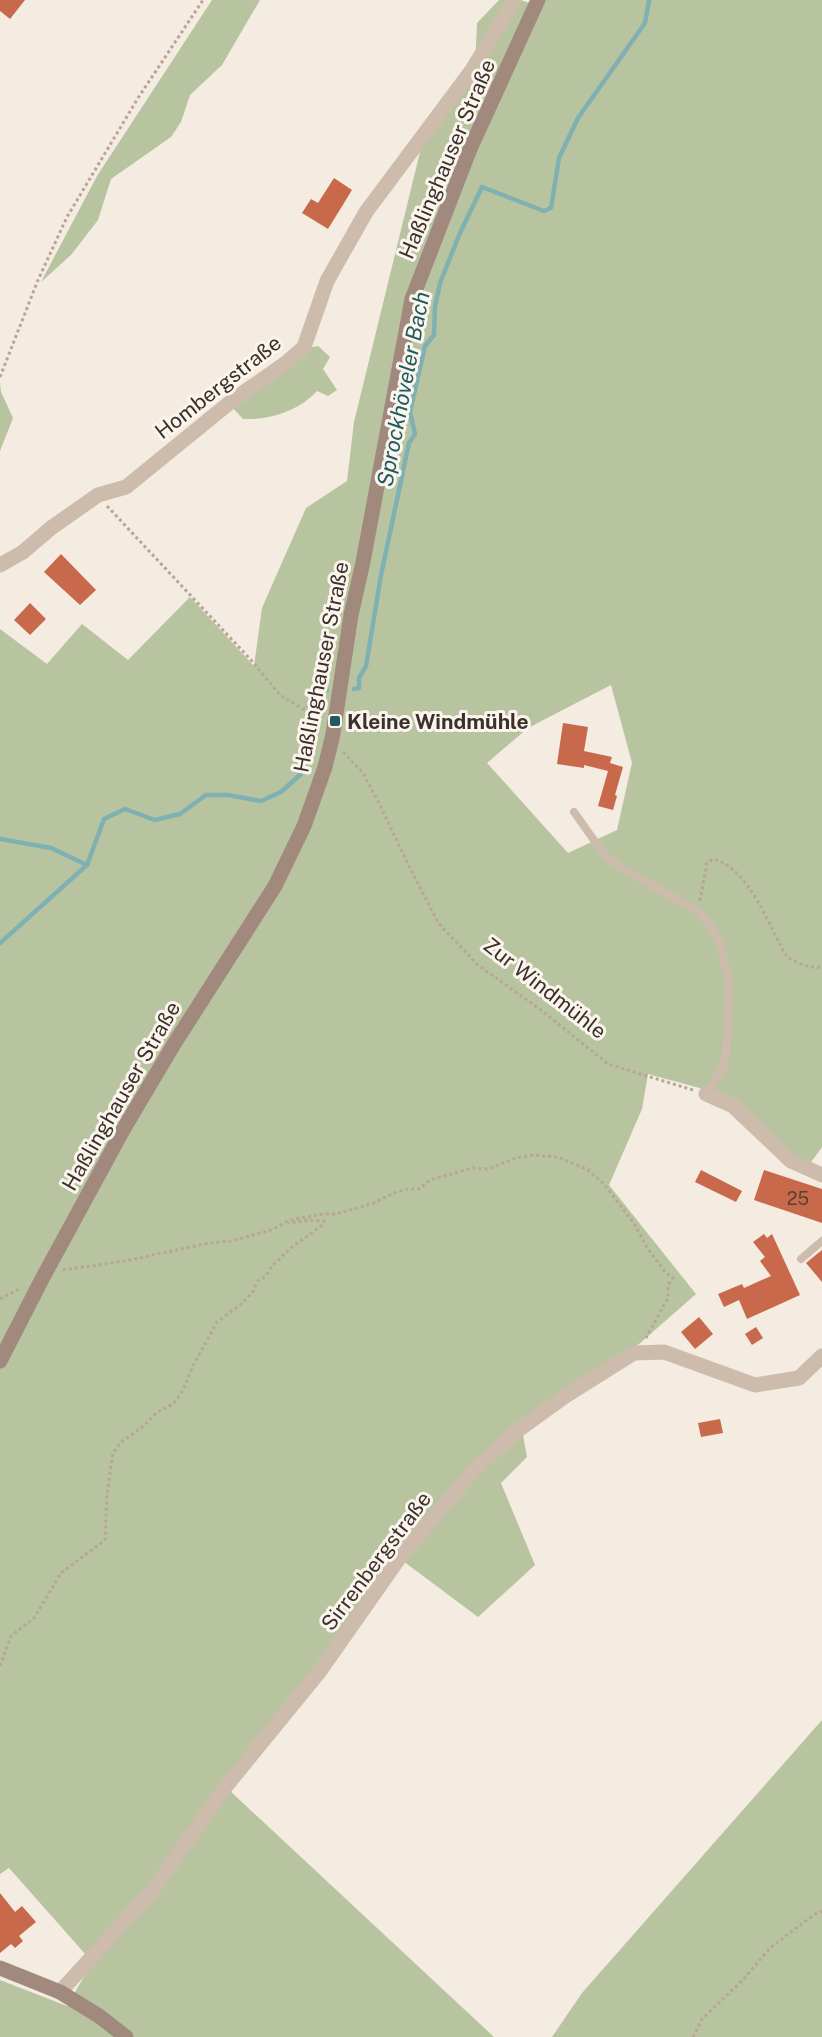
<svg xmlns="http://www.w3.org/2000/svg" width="822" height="2037" viewBox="0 0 822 2037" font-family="'Public Sans',sans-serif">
<rect width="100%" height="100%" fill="#f4ebe1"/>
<g fill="#b8c4a0" fill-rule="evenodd">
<path d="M212,0h48l-38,65 -32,30 -9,27 -10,15 -60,42 -13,41 -27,35 -30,27 56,-106z"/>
<path d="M499,0h22l19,7 3,-7h279v1147l-13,18 -15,-6 -65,-63 -81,-22 -6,35 -33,76 87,109 -65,57 -159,118 -326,423 -59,64 -78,-88 -9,6v-1245l47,35 35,-40 46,36 62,-63 64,69 8,-58 44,-100 41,-27 7,-59 68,-278 53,-74 2,-47zM611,685l21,78 -15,67 -49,23 -81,-90 41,-35z"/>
<path d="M318,346l12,11 -7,12 14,21 -9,6 -11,-5c-18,20 -48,29 -74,28l-12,-13 76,-58z"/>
<path d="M0,383l1,9 12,26 -13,33z"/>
<path d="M523,1435l4,22 -26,26 34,82 -57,52 -75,-56 74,-88z"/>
<path d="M822,1720v317h-270l30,-44z"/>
<path d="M229,1790l265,247h-494v-57l67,26 26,-45z"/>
</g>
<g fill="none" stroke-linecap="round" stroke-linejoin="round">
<g stroke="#7fb0b2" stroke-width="4.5">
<path d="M354,689l5,-1v-10l7,-12 15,-91 28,-132 6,-9 -5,-22 15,-66 9,-11 1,-28 5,-24 20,-50 22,-46 62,24 7,-3 8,-50 19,-40 67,-95 4,-23"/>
<path d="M0,839l51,9 36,17"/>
<path d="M0,943l87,-78 17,-46 21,-10 30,11 25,-6 26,-19h22l33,6 20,-9 20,-18 20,-84h6"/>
</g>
</g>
<g fill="#c8694b">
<path d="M0,0h25l-15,19 -10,-8z"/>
<path d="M334,178l18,12 -24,39 -26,-16 9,-14 7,4z"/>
<path d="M61,554l35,36 -16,15 -36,-33z"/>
<path d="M30,603l16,16 -16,16 -16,-15z"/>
<path d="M563,723l25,4 -4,24 28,6 -2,6 13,4 -8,28 2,1 -4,14 -15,-4 10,-35 -24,-6v3l-27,-4z"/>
<path d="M701,1170l41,21 -6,11 -41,-20z"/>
<path d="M764,1170l58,19v34l-68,-23z"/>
<path d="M764,1234l3,4 5,-4 28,61 -53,24 -8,-19 -15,7 -6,-13 24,-10 2,4 27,-12 -11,-15 5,-4 -12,-15z"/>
<path d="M822,1250v32l-16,-19z"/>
<path d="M699,1317l14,17 -18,15 -14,-17z"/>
<path d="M756,1327l7,11 -11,7 -7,-11z"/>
<path d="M720,1419l3,14 -22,4 -3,-14z"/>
<path d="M0,1893l15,19 7,-6 14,16 -17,14 4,5 -8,7 -4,-4 -11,9z"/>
</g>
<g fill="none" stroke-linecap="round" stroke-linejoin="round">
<g stroke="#b9a596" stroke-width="3" stroke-dasharray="3 3" stroke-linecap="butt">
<path d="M0,377l38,-97 29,-63 71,-119 65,-98"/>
<path d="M107,506l144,154 29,35 23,14 4,-1 23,-61"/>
<path d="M343,752l20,21 16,30 31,65 29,56 39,41 63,45 67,54 85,26"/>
<path d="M700,901l7,-38 6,-4c37,9 56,69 74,98 10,6 23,12 35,10"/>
<path d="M63,1270l62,-9 84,-18 23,-2 39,-11 19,-10 33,-6h13l38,-11 22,-11 12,-3h11l11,-9 43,-12 15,1 28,-11 18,-3 24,2 30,13 16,14 31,41 13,24 18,24 7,5 -5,7v13l-22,40"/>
<path d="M0,1299l19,-10"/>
<path d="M0,1666l11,-30 23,-18 27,-45 44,-33 2,-46 6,-41 7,-10 25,-18 11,-12 17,-9 8,-10 13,-30 23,-42 23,-17 12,-12 6,-12 8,-5 6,-10 20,-19 29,-21 3,-5 -15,-1 -21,3"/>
<path d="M693,2037l9,-18 40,-38 28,-33 45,-34 7,-3"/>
</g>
<g stroke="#cdbbac" stroke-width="8">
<path d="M574,812l32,45 19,13 74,42 13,16 9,18 8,37 -1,49 -4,34 -18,28"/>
<path d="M801,1259l21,-18"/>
</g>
<g stroke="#cdbbac" stroke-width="15">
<path d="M0,565l23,-13 28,-24 47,-33 28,-8 107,-87 53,-37 18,-16 23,-66 39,-69 106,-142 42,-70"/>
<path d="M706,1094l27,12 58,55 31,14"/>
<path d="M60,1992l92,-101 75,-106 93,-114 80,-114 74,-87 43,-39 47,-34 70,-44 30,-1 91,33 44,-7 23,-22"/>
</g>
<g stroke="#a18a7d" stroke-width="15">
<path d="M0,1361l42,-82 81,-149 51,-86 101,-158 29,-60 21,-59 8,-33 18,-119 12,-53 49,-263 58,-150 68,-149"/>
<path d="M0,1968l60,24 39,24 27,21"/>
</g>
</g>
<rect fill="#1f5a5e" stroke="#fbf5ee" stroke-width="2" x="329" y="715" width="12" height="12" rx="3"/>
<g text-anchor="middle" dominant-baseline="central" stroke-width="6" stroke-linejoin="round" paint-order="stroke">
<g font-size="18" fill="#5e3e33">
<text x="798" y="1198">25</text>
</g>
<g font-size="21" fill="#3b302b" stroke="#fbf5ee">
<text transform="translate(447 159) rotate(-67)">Haßlinghauser Straße</text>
<text transform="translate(218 387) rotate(-38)">Hombergstraße</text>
<text transform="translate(321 667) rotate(-79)">Haßlinghauser Straße</text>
<text transform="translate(545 988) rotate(38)">Zur Windmühle</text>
<text transform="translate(121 1096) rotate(-60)">Haßlinghauser Straße</text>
<text transform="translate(376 1561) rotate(-53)">Sirrenbergstraße</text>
</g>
<g font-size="21" font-weight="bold" fill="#3b302b" stroke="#fbf5ee" text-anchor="start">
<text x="347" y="721">Kleine Windmühle</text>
</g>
<g font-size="22" font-style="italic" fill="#1f5a5e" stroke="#fbf5ee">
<text transform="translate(403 389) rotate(-79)">Sprockhöveler Bach</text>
</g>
</g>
</svg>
